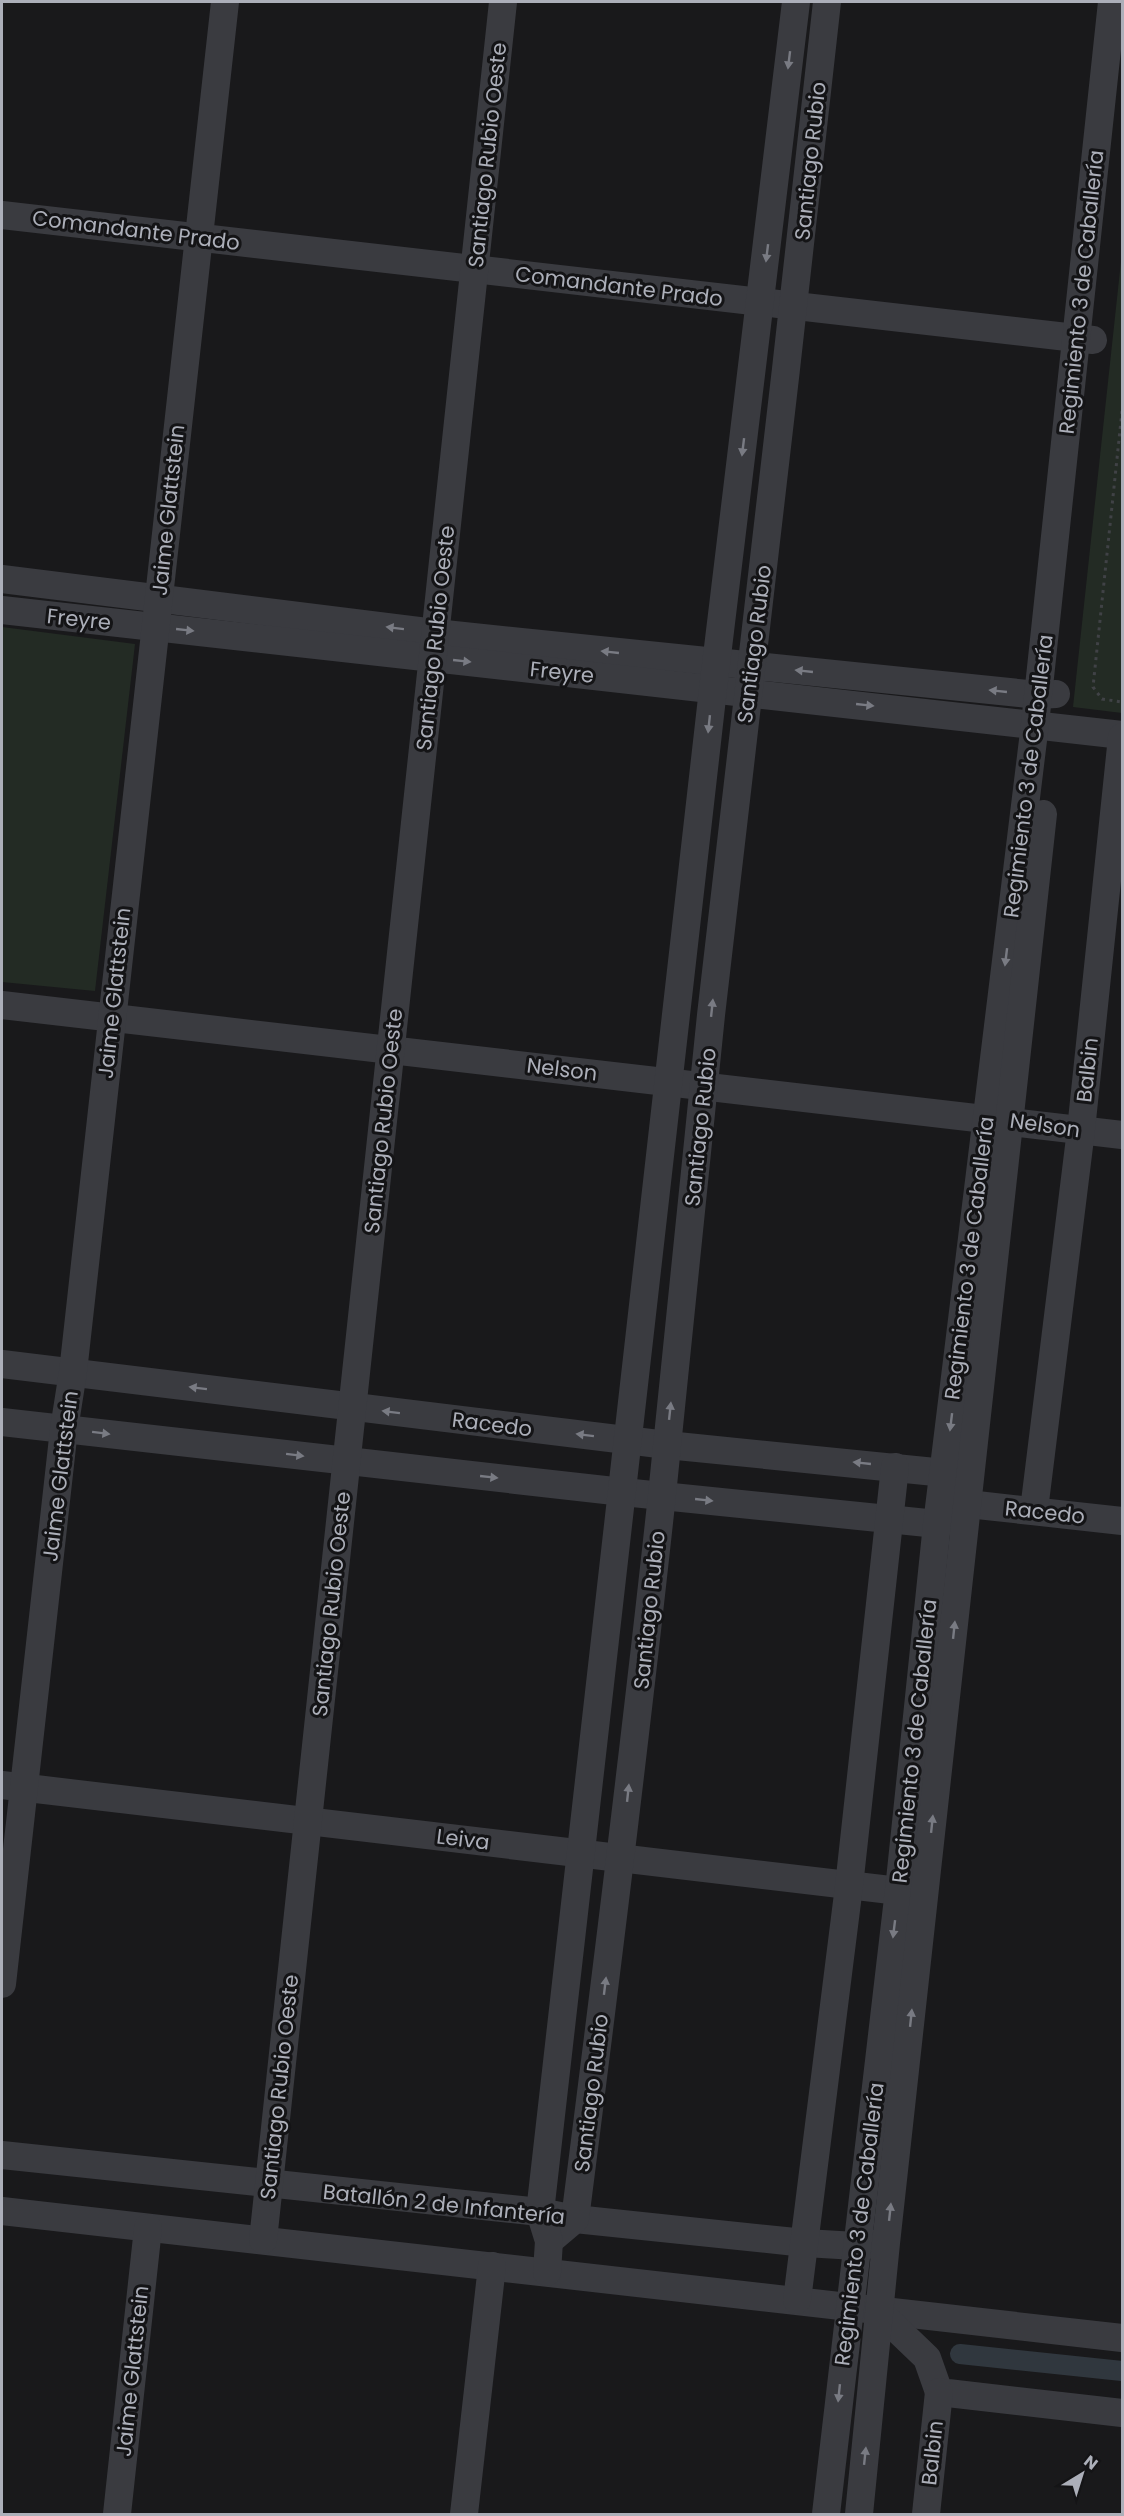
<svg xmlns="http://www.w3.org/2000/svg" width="1124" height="2516" viewBox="0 0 1124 2516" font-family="Poppins,sans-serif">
<rect width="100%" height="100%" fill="#19191b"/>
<g fill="#232b24">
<path d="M1122,252v461l-49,-6z"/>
<path d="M2,627l133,17 -40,347 -93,-9z"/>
</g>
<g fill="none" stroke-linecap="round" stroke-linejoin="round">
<path stroke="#30373e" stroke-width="20" d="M960,2354l162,17"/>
<path stroke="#404246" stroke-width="3" stroke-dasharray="3 4.5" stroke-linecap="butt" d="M1122,411l-29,276 9,12 20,3"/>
<g stroke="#3a3b40" stroke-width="28">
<path d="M2,215l1091,125"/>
<path d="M2,579l433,54 603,62 18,-1"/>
<path d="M2,610l1120,125"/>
<path d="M2,1005l1120,130"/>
<path d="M2,1364l665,81 278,28 11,15"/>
<path d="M2,1422l621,70 314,32 31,-20 154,17"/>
<path d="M1034,1510l47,-380 41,-393"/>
<path d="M2,1785l914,108"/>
<path d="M2,1984l62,-555 9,-57 152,-1370"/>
<path d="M2,2155l538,57 35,7 230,24 51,3 19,-2"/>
<path d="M2,2211l1120,127"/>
<path d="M263,2240l240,-2238"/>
<path d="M549,2241l26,-22c31,-242 61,-483 87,-724 17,-160 32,-320 49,-480 38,-338 80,-675 116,-1013"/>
<path d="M547,2272l2,-31 -9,-29 173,-1523 83,-687"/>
<path d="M797,2300l52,-414 46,-419"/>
<path d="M879,2312l48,46 12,34 183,21"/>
<path d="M117,2514l31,-286"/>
<path d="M464,2514l28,-248"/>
<path d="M826,2514l73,-624 38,-366 98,-800 77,-722"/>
<path d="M859,2514l27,-271 157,-1429"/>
<path d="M926,2514l13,-122"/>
</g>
</g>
<defs><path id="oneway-solid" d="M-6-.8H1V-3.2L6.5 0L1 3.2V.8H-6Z" transform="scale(1.5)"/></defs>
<g fill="#797b83">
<use href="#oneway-solid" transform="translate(789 60) rotate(97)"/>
<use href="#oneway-solid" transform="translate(767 253) rotate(97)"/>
<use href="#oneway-solid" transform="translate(743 447) rotate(97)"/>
<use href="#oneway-solid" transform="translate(395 628) rotate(-173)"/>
<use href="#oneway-solid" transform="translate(185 630) rotate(6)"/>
<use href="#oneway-solid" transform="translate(610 652) rotate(-174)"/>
<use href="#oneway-solid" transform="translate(462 661) rotate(6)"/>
<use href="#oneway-solid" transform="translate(804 671) rotate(-174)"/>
<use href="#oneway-solid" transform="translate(998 691) rotate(-174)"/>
<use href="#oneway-solid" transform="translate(865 705) rotate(6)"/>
<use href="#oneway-solid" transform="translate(709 724) rotate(96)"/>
<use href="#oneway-solid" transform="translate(1006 957) rotate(97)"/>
<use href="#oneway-solid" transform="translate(712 1008) rotate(-84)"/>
<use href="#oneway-solid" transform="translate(198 1388) rotate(-173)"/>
<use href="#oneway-solid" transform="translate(670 1411) rotate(-84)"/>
<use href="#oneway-solid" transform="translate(391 1412) rotate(-173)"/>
<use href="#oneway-solid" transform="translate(951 1422) rotate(97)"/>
<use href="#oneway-solid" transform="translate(101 1433) rotate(7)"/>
<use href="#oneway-solid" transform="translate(585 1435) rotate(-173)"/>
<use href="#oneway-solid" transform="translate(295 1455) rotate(7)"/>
<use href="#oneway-solid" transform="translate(862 1463) rotate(-174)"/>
<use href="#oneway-solid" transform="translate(489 1477) rotate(6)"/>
<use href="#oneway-solid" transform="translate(704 1500) rotate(6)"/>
<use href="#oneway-solid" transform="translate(954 1630) rotate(-84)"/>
<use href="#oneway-solid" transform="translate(628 1793) rotate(-84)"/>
<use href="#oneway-solid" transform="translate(932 1824) rotate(-84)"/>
<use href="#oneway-solid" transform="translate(894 1929) rotate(97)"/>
<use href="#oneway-solid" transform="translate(605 1986) rotate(-83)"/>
<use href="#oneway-solid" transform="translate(911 2018) rotate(-84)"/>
<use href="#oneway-solid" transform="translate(890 2212) rotate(-84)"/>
<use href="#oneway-solid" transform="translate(839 2393) rotate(96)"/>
<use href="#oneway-solid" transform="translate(865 2456) rotate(-84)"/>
</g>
<g text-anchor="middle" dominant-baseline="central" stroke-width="6" stroke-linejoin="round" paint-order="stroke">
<g font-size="21" fill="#acafb9" stroke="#141416">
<text transform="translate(487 155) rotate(-84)">Santiago Rubio Oeste</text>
<text transform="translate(810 161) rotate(-84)">Santiago Rubio</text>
<text transform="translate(136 230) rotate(7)">Comandante Prado</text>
<text transform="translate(619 286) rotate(7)">Comandante Prado</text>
<text transform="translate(1081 292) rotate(-84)">Regimiento 3 de Caballería</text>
<text transform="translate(168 510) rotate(-84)">Jaime Glattstein</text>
<text transform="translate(79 619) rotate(6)">Freyre</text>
<text transform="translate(435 638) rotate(-84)">Santiago Rubio Oeste</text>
<text transform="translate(754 644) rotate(-83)">Santiago Rubio</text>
<text transform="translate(562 672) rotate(6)">Freyre</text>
<text transform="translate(1028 776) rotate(-83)">Regimiento 3 de Caballería</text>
<text transform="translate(114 993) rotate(-84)">Jaime Glattstein</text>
<text transform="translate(562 1069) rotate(7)">Nelson</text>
<text transform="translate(1087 1070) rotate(-84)">Balbin</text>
<text transform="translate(383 1121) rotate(-84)">Santiago Rubio Oeste</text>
<text transform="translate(1045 1125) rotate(8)">Nelson</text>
<text transform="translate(700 1127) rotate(-84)">Santiago Rubio</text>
<text transform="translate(969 1258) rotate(-83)">Regimiento 3 de Caballería</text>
<text transform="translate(492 1424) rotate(7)">Racedo</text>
<text transform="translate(60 1476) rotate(-83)">Jaime Glattstein</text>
<text transform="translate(1045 1512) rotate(6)">Racedo</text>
<text transform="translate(331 1604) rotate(-84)">Santiago Rubio Oeste</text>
<text transform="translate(649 1610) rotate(-84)">Santiago Rubio</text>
<text transform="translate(914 1741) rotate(-84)">Regimiento 3 de Caballería</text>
<text transform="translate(463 1839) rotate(7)">Leiva</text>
<text transform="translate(279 2087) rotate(-84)">Santiago Rubio Oeste</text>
<text transform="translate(591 2093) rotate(-83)">Santiago Rubio</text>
<text transform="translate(444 2204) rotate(6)">Batallón 2 de Infantería</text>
<text transform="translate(859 2224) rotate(-83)">Regimiento 3 de Caballería</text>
<text transform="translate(132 2371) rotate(-84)">Jaime Glattstein</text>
<text transform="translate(932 2453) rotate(-84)">Balbin</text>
</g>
</g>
<rect width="1124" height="2516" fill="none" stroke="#acafb9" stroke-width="6"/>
<g transform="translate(1082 2474) rotate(38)" stroke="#141416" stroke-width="4.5" paint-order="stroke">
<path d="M0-4.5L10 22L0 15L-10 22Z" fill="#acafb9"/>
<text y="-9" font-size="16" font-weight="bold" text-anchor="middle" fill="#acafb9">N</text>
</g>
</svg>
